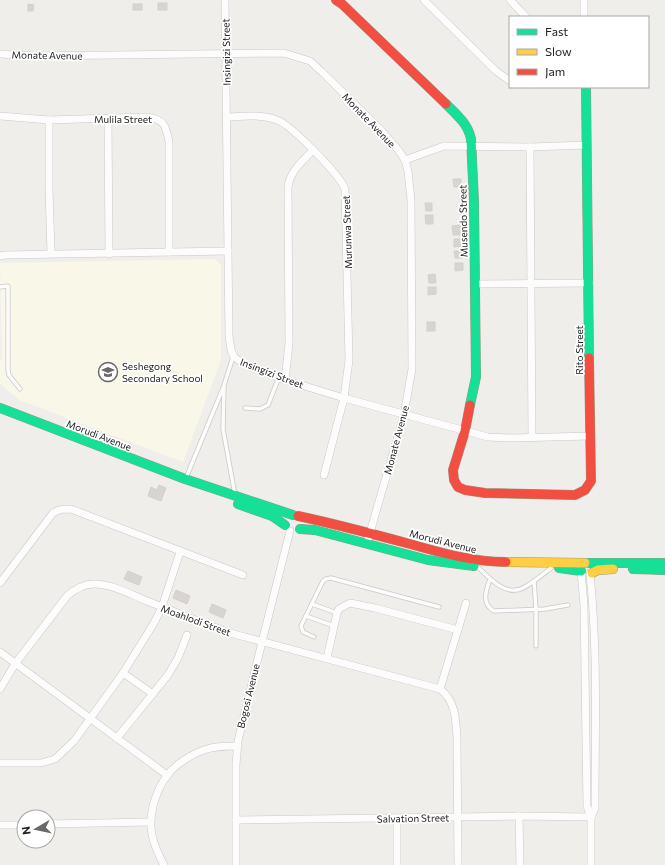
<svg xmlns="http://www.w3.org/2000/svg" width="665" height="865" viewBox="0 0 665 865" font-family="Commissioner,sans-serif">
<rect width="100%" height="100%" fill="#f0eeeb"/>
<path fill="#f8f7e8" d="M215,259l6,6v95l-38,102 -164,-62 -19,-16v-24l2,-1 -2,-96z"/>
<g fill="#d7d4d2" stroke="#d3d0cc">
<rect x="158" y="3" width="9" height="7"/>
<path d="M28,4l6,1 -1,6h-5z"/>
<rect x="133" y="4" width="9" height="6"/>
<path d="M453,179h8v8h-7z"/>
<path d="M425,203h7v8h-6z"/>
<path d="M425,215h8v9h-7z"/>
<path d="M460,225l1,10h-8l-1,-9z"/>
<path d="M454,239h8l1,7 -9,1z"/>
<path d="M454,251h8l1,7h-8z"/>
<path d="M455,263h8v7l-8,1z"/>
<path d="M435,274l1,9h-7l-1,-8z"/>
<path d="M428,287h8v7l-8,1z"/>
<rect x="427" y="322" width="8" height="9"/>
<path d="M159,485l7,3 -5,13 -13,-5 3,-9 6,3z"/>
<path d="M128,571l14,6 -3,8 -15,-6z"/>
<path d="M176,590l14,6 -3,8 -14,-6z"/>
<path d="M212,604l14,6 -3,8 -14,-6z"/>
</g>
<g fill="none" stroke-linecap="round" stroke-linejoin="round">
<g stroke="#c9c8c7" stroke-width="5">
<g id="lane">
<path d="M0,287l8,-1v84l1,5 11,14"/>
<path d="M233,357l-9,28 -1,44 12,66"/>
<path d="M245,408l15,1 8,-4 11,-28"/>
<path d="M186,478l37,-90"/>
<path d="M478,567c11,11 28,30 45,21 10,-5 19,-13 28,-20"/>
<path d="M490,579c-4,11 -9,25 4,32l51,-2 23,-4"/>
<path d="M534,581l2,28v37"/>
<path d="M312,604l25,9"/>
<path d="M306,616l28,10"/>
<path d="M314,637l-11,-5 -2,-6 22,-45 3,-2 5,-1 108,29"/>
</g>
</g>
<g stroke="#c9c8c7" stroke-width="8">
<g id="street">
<path d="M225,0l4,336 2,14 3,7 10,7 41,16 59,18 144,39 24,1 78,-2"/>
<path d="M424,0l72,71 14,10"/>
<path d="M510,0l16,17"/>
<path d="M584,0v17"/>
<path d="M0,54l34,2 250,-3 26,8 12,11 60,59 17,20 6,9 3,11 3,29 1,169 -8,46 -37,128"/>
<path d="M0,116l49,4 97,-3c18,2 20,8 23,25v110"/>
<path d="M227,117c17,-1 34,-3 50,3 13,4 63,55 68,69l4,171 -5,38 -20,77"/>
<path d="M108,119l1,135"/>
<path d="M49,120v69l2,64"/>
<path d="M530,147l2,291"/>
<path d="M405,160l39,-14 86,1 57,-2"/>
<path d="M0,256l5,-1 223,-4"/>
<path d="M475,284l114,-1"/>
<path d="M285,380l4,-37 -1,-156c2,-16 15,-26 25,-37"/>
<path d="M581,571l3,34 3,201 4,11v48"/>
<path d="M590,574c8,78 5,156 5,234l-4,9"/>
<path d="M0,583l53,-70c6,-4 11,-4 18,-4l172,66"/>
<path d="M0,652l167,123"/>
<path d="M327,658l10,-45 2,-4 11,-6 25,5 83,22"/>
<path d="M123,673l30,21"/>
<path d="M0,689l15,-25 52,-68c8,-7 16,-12 27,-12 18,0 36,10 53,17 28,11 55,22 83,32l210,56c16,12 16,32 17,50l1,126"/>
<path d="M440,689l26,-86"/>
<path d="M117,738l51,-63 10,-17 9,-23"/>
<path d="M0,763h41l14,-4 19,-18 49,-68 31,-50 8,-16 18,-55"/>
<path d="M519,816l1,49"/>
<path d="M236,820l283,-4 72,1"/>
<path d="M48,824l102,-2"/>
<path d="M0,825h24"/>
<path d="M164,865c-7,-13 -14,-29 -13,-43 0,-15 7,-35 16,-46 7,-11 25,-22 37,-26 11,-4 22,-4 34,-4"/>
<path d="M236,865v-100l2,-24 24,-99 28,-111"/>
<path d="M397,865v-47"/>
</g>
</g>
<g stroke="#999a82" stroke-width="10">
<g id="fast">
<path d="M586,87l3,271"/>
<path d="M446,104c11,11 22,20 25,35l3,62 2,176 -6,28"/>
<path d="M0,408l185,71 108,36"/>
<path d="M238,504l34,12 13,9"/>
<path d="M300,529l15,1 113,30 46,6"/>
<path d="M589,563h76"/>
<path d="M559,568l22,3"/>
<path d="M633,569l32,1"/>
</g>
</g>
<g stroke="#999a82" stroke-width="10">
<g id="slow">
<path d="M506,562l79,1"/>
<path d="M592,573l6,-3 15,-1"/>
</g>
</g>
<g stroke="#999a82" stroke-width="10">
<g id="jam">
<path d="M336,0l6,4 104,100"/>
<path d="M470,405l-5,26 -12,39 1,10 4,7 7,3 20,3 90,2 10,-5 6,-9 -2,-123"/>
<path d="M298,516c38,8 75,18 112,28 32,9 63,18 96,18"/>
</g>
</g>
<use href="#lane" stroke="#fdfcfc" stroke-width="3.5"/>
<use href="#street" stroke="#fdfcfc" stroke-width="7"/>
<use href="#fast" stroke="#16e098" stroke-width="9"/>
<use href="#slow" stroke="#ffcf43" stroke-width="9"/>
<use href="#jam" stroke="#f24e42" stroke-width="9"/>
</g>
<defs>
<g id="school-ring" transform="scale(1)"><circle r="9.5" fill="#fff" stroke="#6a6968" stroke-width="1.5"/><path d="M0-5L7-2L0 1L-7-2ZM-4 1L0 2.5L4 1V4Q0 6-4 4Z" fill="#6a6968"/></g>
</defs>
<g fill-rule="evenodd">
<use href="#school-ring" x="108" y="372"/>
</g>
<g text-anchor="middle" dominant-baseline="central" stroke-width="3.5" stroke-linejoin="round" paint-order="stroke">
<g font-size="10" fill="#222" stroke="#fff">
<text transform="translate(226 52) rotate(-91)">Insingizi Street</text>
<text transform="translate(47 55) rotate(1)">Monate Avenue</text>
<text x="123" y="119">Mulila Street</text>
<text transform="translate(369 120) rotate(46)">Monate Avenue</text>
<text transform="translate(463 221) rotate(-91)">Musendo Street</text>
<text transform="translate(347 232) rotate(-92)">Murunwa Street</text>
<text transform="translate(579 350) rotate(-90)">Rito Street</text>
<text transform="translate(272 373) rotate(21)">Insingizi Street</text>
<text transform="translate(99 435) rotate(21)">Morudi Avenue</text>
<text transform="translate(396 440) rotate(-75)">Monate Avenue</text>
<text transform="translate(443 541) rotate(14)">Morudi Avenue</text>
<text transform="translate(196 620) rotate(20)">Moahlodi Street</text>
<text transform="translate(248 696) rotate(-76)">Bogosi Avenue</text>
<text transform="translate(413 818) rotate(-1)">Salvation Street</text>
</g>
<g font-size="10" fill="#222" stroke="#fff" text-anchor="start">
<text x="122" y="366">Seshegong<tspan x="122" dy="12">Secondary School</tspan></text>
</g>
</g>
<rect x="509" y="16" width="140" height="72" fill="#ffffff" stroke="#a7a7a7"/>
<rect x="517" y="29" width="20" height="6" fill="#16e098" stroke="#a7a7a7"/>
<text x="545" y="36" font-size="12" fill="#222222">Fast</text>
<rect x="517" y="49" width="20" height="6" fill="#ffcf43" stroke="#a7a7a7"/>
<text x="545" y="56" font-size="12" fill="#222222">Slow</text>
<rect x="517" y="69" width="20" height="6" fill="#f24e42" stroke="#a7a7a7"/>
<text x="545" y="76" font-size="12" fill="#222222">Jam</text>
<g transform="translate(36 829) rotate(261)"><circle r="19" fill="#ffffff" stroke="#a7a7a7"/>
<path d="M0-3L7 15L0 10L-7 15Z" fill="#6a6968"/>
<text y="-6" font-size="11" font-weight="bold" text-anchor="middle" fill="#222222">N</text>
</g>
</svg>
